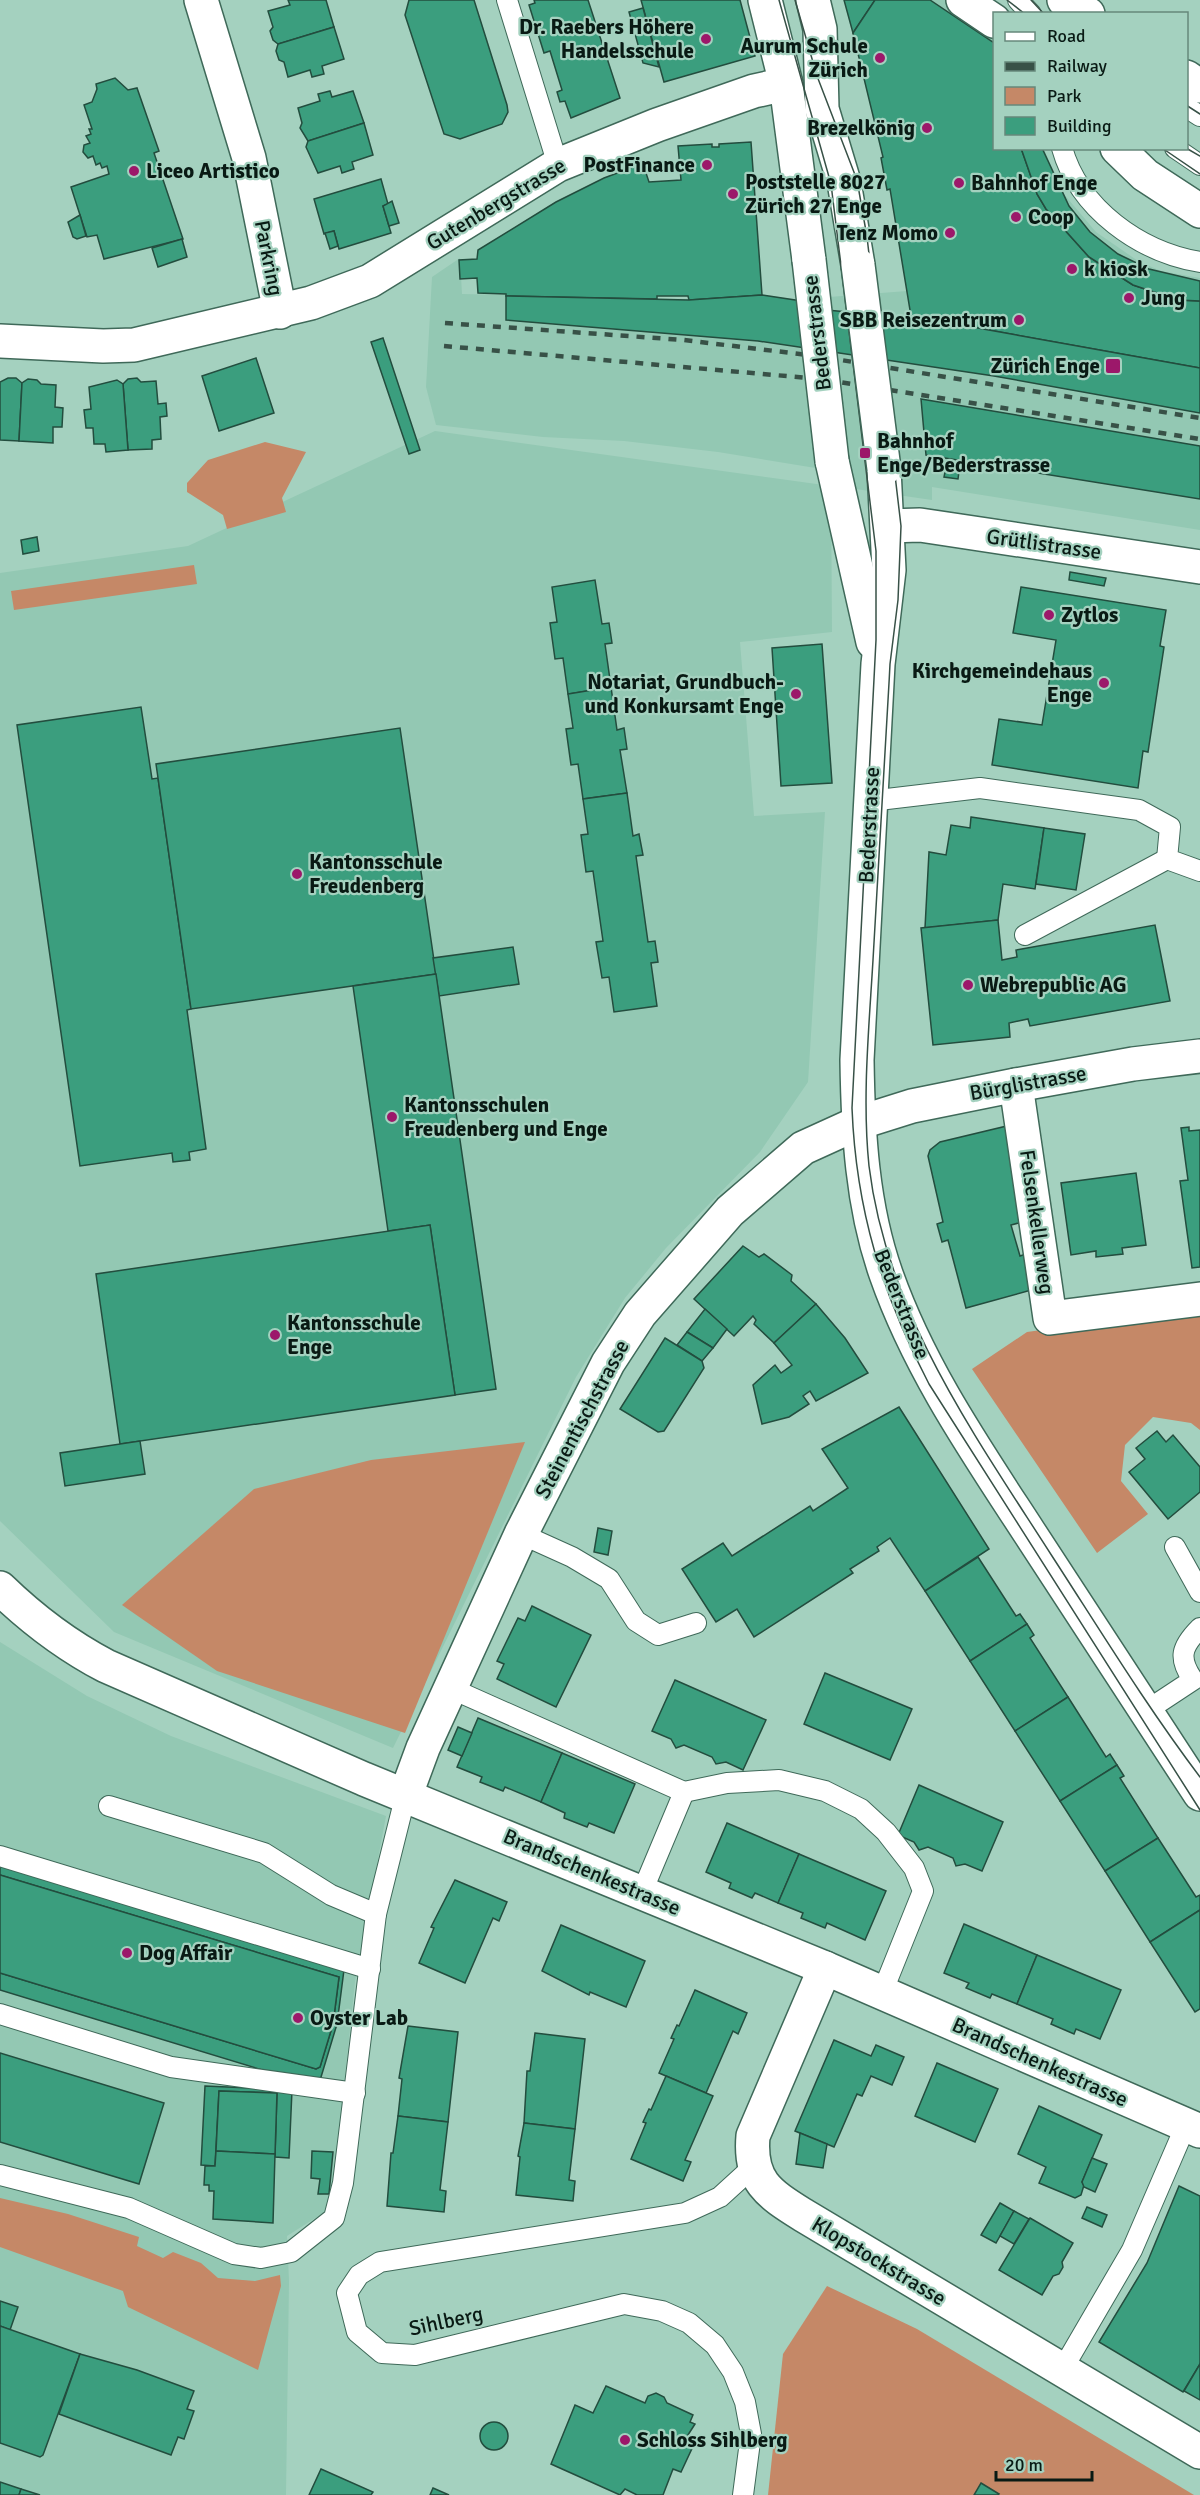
<svg xmlns="http://www.w3.org/2000/svg" width="1200" height="2495" viewBox="0 0 1200 2495" font-family="Signika,sans-serif">
<rect width="100%" height="100%" fill="#a4d1bf"/>
<g fill="#93c8b3">
<path d="M844,0h120l30,21v127l50,1 19,44 33,39 42,29 23,10 39,7v252l-268,-43v13l-97,-14 -1,-15 -116,-19 -94,-11 -81,-4 -107,-12 -10,-38 6,-110 28,-19 2,36 228,5 71,-5 55,9v-5l91,-7 -17,-101h-3l-6,-32 2,-1z"/>
<path d="M435,431l396,55 1,146 -92,10 14,174 71,-4 -17,270 -48,70 -94,96 -41,50 -49,79 -183,371 -279,-116 -114,-111v-948l188,-27z"/>
<path d="M0,1642l87,54 84,40 215,80 -31,166 -24,226 -44,28 2,45 -3,214h-286z"/>
</g>
<g fill="#c58867">
<path d="M265,442l41,10 -24,46 4,14 -59,17 -4,-14 -36,-23v-9l21,-23z"/>
<path d="M194,565l3,19 -183,26 -3,-19z"/>
<path d="M1200,1308v122l-9,-7 -38,-6 -28,28 -4,36 27,33 -51,39 -125,-184 55,-37z"/>
<path d="M525,1442l-120,291 -188,-62 -95,-66 132,-116 117,-29z"/>
<path d="M0,2198l68,16 71,23 -2,9 26,12 10,-6 28,11 17,15 37,3 25,-6 1,11 -23,84 -130,-63 -5,-16 -123,-44z"/>
<path d="M827,2286l90,43 277,166h-426l15,-141z"/>
</g>
<g fill="#3b9e7e" stroke="#234d3e" stroke-width="1.5">
<path d="M288,0h38l8,27 -56,17 -5,-4 -3,-9 3,-4 -5,-16 22,-6z"/>
<path d="M409,0h65l33,105 1,7 -6,12 -42,15 -16,-5 -39,-119z"/>
<path d="M534,0h54l32,98 -49,20 -6,-17 -5,1 -3,-10 5,-2 -12,-39 -6,2 -15,-48 6,-2z"/>
<path d="M641,0h99l15,56 -91,26z"/>
<path d="M844,0h31l-22,33z"/>
<path d="M875,0h55l64,43v105h27l16,46 9,15 43,48 44,28 45,15 22,1v67l-289,-52 -21,-127 -3,1 -6,-32 2,-1 -30,-124z"/>
<path d="M643,8l16,59 -16,-4 -14,-51z"/>
<path d="M334,27l10,32 -22,7 2,8 -12,3 -2,-7 -22,7 -4,-15 -5,-2 -3,-9 2,-7z"/>
<path d="M115,78l13,12 9,-2 22,63 -5,2 29,86 -79,20 -7,-24 -10,2 -16,-50 38,-13 -2,-8 -5,2 -2,-5 -4,2 -3,-9 -5,2 -5,-6 1,-7 6,-2 -4,-7 5,-2 -2,-5h3l-8,-24 8,-3 5,-13 -1,-5z"/>
<path d="M330,91l2,6 21,-6 11,32 -56,18 -8,-13 2,-5 -4,-15 22,-7 -2,-7z"/>
<path d="M364,123l9,32 -21,7 2,7 -12,4 -2,-7 -22,7 -12,-26 2,-6z"/>
<path d="M751,142l11,153 -73,5 -1,-4h-31v3l-151,-3v-2l-28,-1 -1,-15 -17,1 -1,-19 18,-1 1,-9 78,-48 48,-24 32,-12 9,4 4,12 32,-2 -3,-34 34,-2v3h7v-3z"/>
<path d="M1021,148h21l27,58 21,26 28,22 31,15 51,12v20l-22,-1 -45,-15 -44,-28 -43,-48 -9,-15z"/>
<path d="M381,179l7,25 -5,2 8,27 -52,16 -5,-18 -10,3 -10,-35z"/>
<path d="M392,201l7,22 -10,3 -6,-20z"/>
<path d="M80,215l6,21 -9,3 -4,-2 -5,-15z"/>
<path d="M334,231l4,15 -8,3 -5,-16z"/>
<path d="M182,239l5,18 -29,10 -6,-19z"/>
<path d="M762,295l53,8 1,6 96,9 -1,-2 289,52v45l-206,-37 -236,-35 -252,-21v-24l183,4z"/>
<path d="M383,338l37,112 -11,4 -38,-112z"/>
<path d="M256,358l18,55 -55,18 -17,-55z"/>
<path d="M8,378h8l6,5 -3,58 -19,-1v-58z"/>
<path d="M137,378l4,4 15,-1 2,23 8,-1 1,13 -7,1 1,22 -9,1v9l-24,1 -5,-66 5,-5z"/>
<path d="M28,379l9,1 4,4 15,1 -1,22 8,1 -1,19h-9v16l-34,-2 3,-58z"/>
<path d="M117,380l6,4 5,66 -22,2 -1,-8h-11l-1,-16h-7l-2,-18 7,-1 -2,-22z"/>
<path d="M921,399l279,47v53l-274,-44z"/>
<path d="M947,462l13,2 -2,15 -14,-2z"/>
<path d="M37,537l2,14 -16,3 -2,-14z"/>
<path d="M1070,572l36,6 -2,8 -35,-6z"/>
<path d="M595,580l7,44 7,-1 3,20 -7,1 6,43 -43,7 -5,-36 -8,1 -5,-36 7,-1 -5,-35z"/>
<path d="M1021,587l145,23 -6,36 4,1 -16,105 -5,-1 -5,37 -146,-23 7,-46 43,6 14,-85 -43,-7z"/>
<path d="M822,644l10,139 -51,3 -9,-138z"/>
<path d="M611,687l6,43 7,-2 3,21 -7,1 7,43 -44,6 -5,-35 -7,1 -5,-36 7,-1 -5,-34z"/>
<path d="M141,707l11,72 6,-1 33,231 -4,1 19,139 -17,3 1,8 -17,2 -1,-9 -92,13 -63,-441z"/>
<path d="M400,728l36,246 -245,35 -35,-245z"/>
<path d="M627,793l6,43 6,-2 4,21 -7,1 12,86 7,-1 3,21 -7,1 6,43 -43,6 -5,-35 -7,1 -6,-36 7,-1 -10,-70 -7,1 -5,-37 7,-1 -5,-35z"/>
<path d="M971,817l73,11 -9,61 -32,-5 -5,36 -73,8 4,-76 17,3 5,-30 19,3z"/>
<path d="M1044,828l41,6 -9,56 -40,-6z"/>
<path d="M998,920l4,40 15,-3 -1,-7 139,-25 15,76 -140,25 -2,-7 -19,4 1,14 -77,8 -12,-117z"/>
<path d="M513,947l6,37 -80,12 -6,-38z"/>
<path d="M436,974l60,415 -41,6 -25,-170 -42,6 -35,-245z"/>
<path d="M1011,1125l15,96 -15,4 9,31 6,-2 9,35 -69,19 -18,-68 -6,2 -5,-18 6,-2 -15,-66 2,-6 10,-8z"/>
<path d="M1189,1127v4l11,-1v137l-8,1 -12,-87 8,-1 -7,-52z"/>
<path d="M1136,1173l10,72 -24,3 1,6 -27,3v-6l-25,4 -10,-72z"/>
<path d="M430,1225l25,170 -335,49 -24,-170z"/>
<path d="M743,1246l16,11 5,-3 28,21 -1,6 25,23 -42,39 -20,-19 2,-4 -3,-4 -19,20 -40,-37z"/>
<path d="M816,1304l29,34 23,35 -52,28 -6,-10 -7,5 6,8 -20,13 -27,7 -9,-39 22,-20 6,8 11,-8 -18,-22z"/>
<path d="M705,1309l22,20 -14,19 -26,-16z"/>
<path d="M687,1332l26,16 -11,13 -25,-16z"/>
<path d="M665,1338l37,23 2,7 -40,63 -6,1 -38,-23z"/>
<path d="M899,1407l90,142 -64,42 -35,-53 -13,9 2,4 -29,18 3,4 -99,64 -17,-28 -21,13 -34,-53 41,-26 9,13 78,-50 3,5 35,-23 -26,-39z"/>
<path d="M1157,1431l9,11 7,-7 27,32v25l-32,27 -39,-47 16,-13 -9,-11z"/>
<path d="M140,1441l5,33 -80,12 -5,-33z"/>
<path d="M598,1528l14,3 -4,24 -14,-3z"/>
<path d="M978,1557l38,59 4,-2 7,10 -57,37 -45,-70z"/>
<path d="M532,1606l59,29 -35,72 -59,-28 7,-15 -7,-3 21,-43 7,3z"/>
<path d="M1027,1624l7,11 -4,3 38,59 -53,34 -45,-70z"/>
<path d="M825,1673l87,36 -22,51 -86,-36z"/>
<path d="M675,1680l91,40 -23,50 -17,-8 -10,2 -4,-7 -28,-12 -8,3 -5,-9 -19,-8z"/>
<path d="M1068,1697l38,60 4,-3 7,11 -57,36 -45,-70z"/>
<path d="M478,1718l84,35 -21,49 -36,-15 -2,4 -23,-9 2,-5 -25,-10z"/>
<path d="M458,1727l14,6 -10,23 -14,-6z"/>
<path d="M562,1753l73,31 -21,49 -25,-10 -2,4 -23,-9 1,-5 -24,-11z"/>
<path d="M1117,1765l7,11 -4,2 38,60 -53,33 -45,-70z"/>
<path d="M919,1785l84,37 -21,49 -17,-7 -9,2 -3,-8 -25,-11 -9,3 -5,-8 -16,-7z"/>
<path d="M727,1823l72,31 -21,49 -23,-10 -3,5 -23,-10 2,-5 -25,-11z"/>
<path d="M1158,1838l38,59 4,-2v15l-50,32 -45,-71z"/>
<path d="M799,1854l87,37 -21,49 -38,-17 -2,5 -24,-10 2,-5 -25,-10z"/>
<path d="M0,1857l345,105 -8,62 -19,63 -318,-97v-17l316,96 4,-2 13,-43 6,-47 -339,-102z"/>
<path d="M0,1875l339,102 -6,47 -13,43 -4,2 -316,-96z"/>
<path d="M455,1880l52,22 -8,19 -6,-3 -28,65 -46,-20 15,-35 -3,-1z"/>
<path d="M1200,1910v99l-5,3 -45,-70z"/>
<path d="M964,1924l73,31 -20,49 -25,-10 -2,4 -24,-10 3,-5 -25,-10z"/>
<path d="M561,1925l84,36 -19,46 -36,-15 -1,3 -47,-24z"/>
<path d="M1037,1955l84,35 -21,49 -24,-10 -2,5 -23,-10 2,-5 -36,-15z"/>
<path d="M695,1990l52,23 -9,21 -5,-3 -27,62 -47,-20 15,-34 -3,-1 6,-13 2,1z"/>
<path d="M408,2026l50,6 -10,90 -50,-6 4,-37 -3,-1z"/>
<path d="M535,2033l50,6 -10,90 -51,-6 3,-52h3z"/>
<path d="M834,2040l37,16 5,-11 28,12 -12,28 -21,-9 -9,20 -5,-2 -23,53 -39,-16z"/>
<path d="M0,2053l164,50 -25,81 -139,-42z"/>
<path d="M937,2063l61,26 -23,53 -60,-26z"/>
<path d="M666,2076l47,20 -28,64 6,2 -8,19 -52,-22 15,-36 -3,-1 6,-13 2,1z"/>
<path d="M205,2086l87,4 -3,68 -14,-1 2,-64 -58,-2 -4,75 -14,-1z"/>
<path d="M219,2091l58,2 -2,61 -59,-3z"/>
<path d="M1039,2106l63,29 -20,47 2,3 -3,10 -6,3 -36,-15 7,-16 -28,-13z"/>
<path d="M398,2116l50,6 -8,68 6,1 -2,21 -57,-6 4,-53h2z"/>
<path d="M524,2123l51,6 -6,51 6,1 -2,20 -57,-6 4,-38 -2,-1z"/>
<path d="M800,2133l27,11 -4,24 -27,-4z"/>
<path d="M216,2151l59,3 -2,69 -60,-4 1,-28h-5v-6h-5l1,-19h10z"/>
<path d="M312,2151l21,1 -4,42h-11l2,-15 -9,-1z"/>
<path d="M1092,2158l15,6 -12,28 -11,-5 -2,-5z"/>
<path d="M1179,2186l21,10v168l-17,28 -84,-50 48,-79z"/>
<path d="M1000,2203l14,8 -18,32 -15,-8z"/>
<path d="M1087,2207l20,8 -5,12 -20,-9z"/>
<path d="M1014,2211l15,8 -15,25 -14,-8z"/>
<path d="M1030,2218l43,25 -11,19 1,5 -4,7 -6,2 -11,19 -43,-25z"/>
<path d="M0,2301l18,6 -8,23 -10,-4z"/>
<path d="M0,2326l80,28 -37,101 -3,2 -40,-14z"/>
<path d="M80,2354l57,16 57,21 -7,18 7,2 -10,28 -6,-2 -7,18 -112,-41z"/>
<path d="M1200,2364v36l-16,-9z"/>
<path d="M606,2386l39,17 3,-7 8,-3 8,4 3,6 26,12 -3,7 5,2 -9,14 9,4 -14,30 -8,-3 -10,26h-26l-12,-6 -5,6 -69,-31 24,-59 18,8z"/>
<circle cx="494" cy="2436" r="14"/>
<path d="M321,2469l52,23 -2,3h-62z"/>
<path d="M0,2482l21,7 -2,6h-19z"/>
<path d="M981,2483l18,11 -1,1h-24z"/>
<path d="M433,2488l16,7h-19z"/>
<path d="M21,2489l19,6h-21z"/>
</g>
<g fill="none" stroke-linecap="round" stroke-linejoin="round">
<g stroke="#3f6959" stroke-width="22">
<g id="lane">
<path d="M507,0l51,165"/>
<path d="M1018,0l13,14"/>
<path d="M1186,107l14,9"/>
<path d="M1062,148c17,61 78,104 138,114"/>
<path d="M1175,148l25,17"/>
<path d="M870,801l110,-13 159,22 31,17 -3,32 33,12"/>
<path d="M1025,935l142,-76"/>
<path d="M521,1534l51,23 37,22 27,42 22,14 38,-12"/>
<path d="M1175,1547l25,45"/>
<path d="M450,1688l234,104 43,-9 52,-3 46,11 36,18 25,23 28,36 9,23 -41,102"/>
<path d="M1146,1711l47,-31c-15,-22 -12,-33 7,-52"/>
<path d="M109,1806l155,47 67,42 45,19"/>
<path d="M0,1856l370,113"/>
<path d="M642,1892l42,-100"/>
<path d="M0,2014l171,53 184,26"/>
<path d="M0,2175l129,33 105,46 27,4 30,-6 43,-34 9,-35 33,-269 30,-120"/>
<path d="M1062,2370l70,-120 54,-125"/>
<path d="M743,2495l8,-61 -6,-32 -12,-30 -18,-27 -26,-22 -27,-12 -38,-7 -209,51 -33,-2 -25,-21 -10,-39 12,-18 21,-13 305,-49 35,-16 34,-31"/>
</g>
</g>
<g stroke="#3f6959" stroke-width="36">
<g id="street">
<path d="M201,0l48,158 31,154"/>
<path d="M0,341l103,5 31,-1 177,-42 59,-22 188,-116 99,-40 97,-34 32,-7"/>
<path d="M888,526l32,-1 280,42"/>
<path d="M1016,1085l34,233 150,-19"/>
<path d="M406,1794l17,-46 98,-214 87,-171 32,-49 90,-103 73,-63 55,-25 54,-17 104,-21 117,-21 67,-8"/>
<path d="M825,1968l-72,168c-4,45 15,57 50,79l397,237"/>
</g>
</g>
<g stroke="#3f6959" stroke-width="36">
<g id="secondary">
<path d="M765,0l21,84 23,176"/>
<path d="M813,0l7,29 2,80 22,73 14,83"/>
<path d="M963,0l31,21"/>
<path d="M1064,0l24,14"/>
<path d="M1186,77l14,9"/>
<path d="M1117,148l28,27 55,36"/>
<path d="M832,461l41,181"/>
<path d="M884,469l5,101 -11,94 -21,396c1,72 5,146 29,214 33,94 89,175 143,258 57,87 114,174 171,262"/>
<path d="M0,1588c32,31 66,57 106,78l258,113 461,189 375,163"/>
</g>
</g>
<use href="#lane" stroke="#fff" stroke-width="20"/>
<use href="#street" stroke="#fff" stroke-width="33"/>
<use href="#secondary" stroke="#fff" stroke-width="33"/>
<g stroke="#385147" stroke-width="1.5">
<path d="M779,0l52,184 45,367v89l-24,468c4,102 30,186 77,276l271,426"/>
<path d="M795,0l22,76 40,104 10,57 34,289 -3,74 -8,64c-5,99 -11,198 -17,296 -4,68 -11,138 -4,206 18,148 105,268 183,390 48,74 95,151 148,221"/>
<path d="M1007,0l18,14"/>
<path d="M1031,0l13,14"/>
<path d="M1186,105l14,9"/>
<path d="M1162,148l38,26"/>
<path d="M1186,148l14,8"/>
</g>
<g stroke="#385147" stroke-width="4.5" stroke-dasharray="8 8" stroke-linecap="butt">
<path d="M445,323l239,17 132,16 384,62"/>
<path d="M444,346l376,33 380,60"/>
</g>
<g stroke="#3f6959" stroke-width="36" stroke-linecap="butt">
<g id="secondary-bridge">
<path d="M809,260l23,201"/>
<path d="M858,265l26,204"/>
</g>
</g>
<use href="#secondary-bridge" stroke="#fff" stroke-width="33"/>
</g>
<g fill="#9c186a" stroke="#a4d1bf" stroke-width="2">
<circle cx="706" cy="39" r="6"/>
<circle cx="880" cy="58" r="6"/>
<circle cx="927" cy="128" r="6"/>
<circle cx="707" cy="165" r="6"/>
<circle cx="134" cy="171" r="6"/>
<circle cx="959" cy="183" r="6"/>
<circle cx="733" cy="194" r="6"/>
<circle cx="1016" cy="217" r="6"/>
<circle cx="950" cy="233" r="6"/>
<circle cx="1072" cy="269" r="6"/>
<circle cx="1129" cy="298" r="6"/>
<circle cx="1019" cy="320" r="6"/>
<rect x="1105" y="358" width="16" height="16" rx="3"/>
<rect x="859" y="447" width="12" height="12" rx="3"/>
<circle cx="1049" cy="615" r="6"/>
<circle cx="1104" cy="683" r="6"/>
<circle cx="796" cy="694" r="6"/>
<circle cx="297" cy="874" r="6"/>
<circle cx="968" cy="985" r="6"/>
<circle cx="392" cy="1117" r="6"/>
<circle cx="275" cy="1335" r="6"/>
<circle cx="127" cy="1953" r="6"/>
<circle cx="298" cy="2018" r="6"/>
<circle cx="625" cy="2440" r="6"/>
</g>
<g text-anchor="middle" dominant-baseline="central" stroke-width="4.5" stroke-linejoin="round" paint-order="stroke">
<g font-size="21" font-weight="bold" fill="#091a14" stroke="#a4d1bf" text-anchor="start">
<text x="694" y="27" text-anchor="end">Dr. Raebers Höhere<tspan x="694" dy="24">Handelsschule</tspan></text>
<text x="868" y="46" text-anchor="end">Aurum Schule<tspan x="868" dy="24">Zürich</tspan></text>
<text x="915" y="128" text-anchor="end">Brezelkönig</text>
<text x="695" y="165" text-anchor="end">PostFinance</text>
<text x="146" y="171">Liceo Artistico</text>
<text x="745" y="182">Poststelle 8027<tspan x="745" dy="24">Zürich 27 Enge</tspan></text>
<text x="971" y="183">Bahnhof Enge</text>
<text x="1028" y="217">Coop</text>
<text x="938" y="233" text-anchor="end">Tenz Momo</text>
<text x="1084" y="269">k kiosk</text>
<text x="1141" y="298">Jung</text>
<text x="1007" y="320" text-anchor="end">SBB Reisezentrum</text>
<text x="1100" y="366" text-anchor="end">Zürich Enge</text>
<text x="877" y="441">Bahnhof<tspan x="877" dy="24">Enge/Bederstrasse</tspan></text>
<text x="1061" y="615">Zytlos</text>
<text x="1092" y="671" text-anchor="end">Kirchgemeindehaus<tspan x="1092" dy="24">Enge</tspan></text>
<text x="784" y="682" text-anchor="end">Notariat, Grundbuch-<tspan x="784" dy="24">und Konkursamt Enge</tspan></text>
<text x="309" y="862">Kantonsschule<tspan x="309" dy="24">Freudenberg</tspan></text>
<text x="980" y="985">Webrepublic AG</text>
<text x="404" y="1105">Kantonsschulen<tspan x="404" dy="24">Freudenberg und Enge</tspan></text>
<text x="287" y="1323">Kantonsschule<tspan x="287" dy="24">Enge</tspan></text>
<text x="139" y="1953">Dog Affair</text>
<text x="310" y="2018">Oyster Lab</text>
<text x="637" y="2440">Schloss Sihlberg</text>
</g>
<g font-size="21" fill="#091a14" stroke="#a4d1bf">
<text transform="translate(496 204) rotate(-31)">Gutenbergstrasse</text>
<text transform="translate(269 258) rotate(79)">Parkring</text>
<text transform="translate(817 333) rotate(-97)">Bederstrasse</text>
<text transform="translate(1044 544) rotate(8)">Grütlistrasse</text>
<text transform="translate(869 825) rotate(-87)">Bederstrasse</text>
<text transform="translate(1028 1083) rotate(-10)">Bürglistrasse</text>
<text transform="translate(1037 1222) rotate(82)">Felsenkellerweg</text>
<text transform="translate(902 1304) rotate(68)">Bederstrasse</text>
<text transform="translate(582 1419) rotate(-62)">Steinentischstrasse</text>
<text transform="translate(592 1872) rotate(23)">Brandschenkestrasse</text>
<text transform="translate(1040 2062) rotate(24)">Brandschenkestrasse</text>
<text transform="translate(879 2261) rotate(31)">Klopstockstrasse</text>
<text transform="translate(446 2321) rotate(-12)">Sihlberg</text>
</g>
</g>
<rect x="993" y="12" width="195" height="138" fill="#a4d1bf" stroke="#66887b" stroke-width="1.5"/>
<rect x="1005" y="32" width="30" height="9" fill="#ffffff" stroke="#66887b" stroke-width="1.5"/>
<text x="1047" y="42" font-size="18" fill="#091a14">Road</text>
<rect x="1005" y="62" width="30" height="9" fill="#385147" stroke="#66887b" stroke-width="1.5"/>
<text x="1047" y="72" font-size="18" fill="#091a14">Railway</text>
<rect x="1005" y="87" width="30" height="18" fill="#c58867" stroke="#66887b" stroke-width="1.5"/>
<text x="1047" y="102" font-size="18" fill="#091a14">Park</text>
<rect x="1005" y="117" width="30" height="18" fill="#3b9e7e" stroke="#66887b" stroke-width="1.5"/>
<text x="1047" y="132" font-size="18" fill="#091a14">Building</text>
<path d="M996 2471v9h96v-9" fill="none" stroke="#091a14" stroke-width="3"/>
<text x="1005" y="2471" font-size="18" fill="#091a14" stroke="#a4d1bf" stroke-width="4.5" paint-order="stroke">20 m</text>
</svg>
